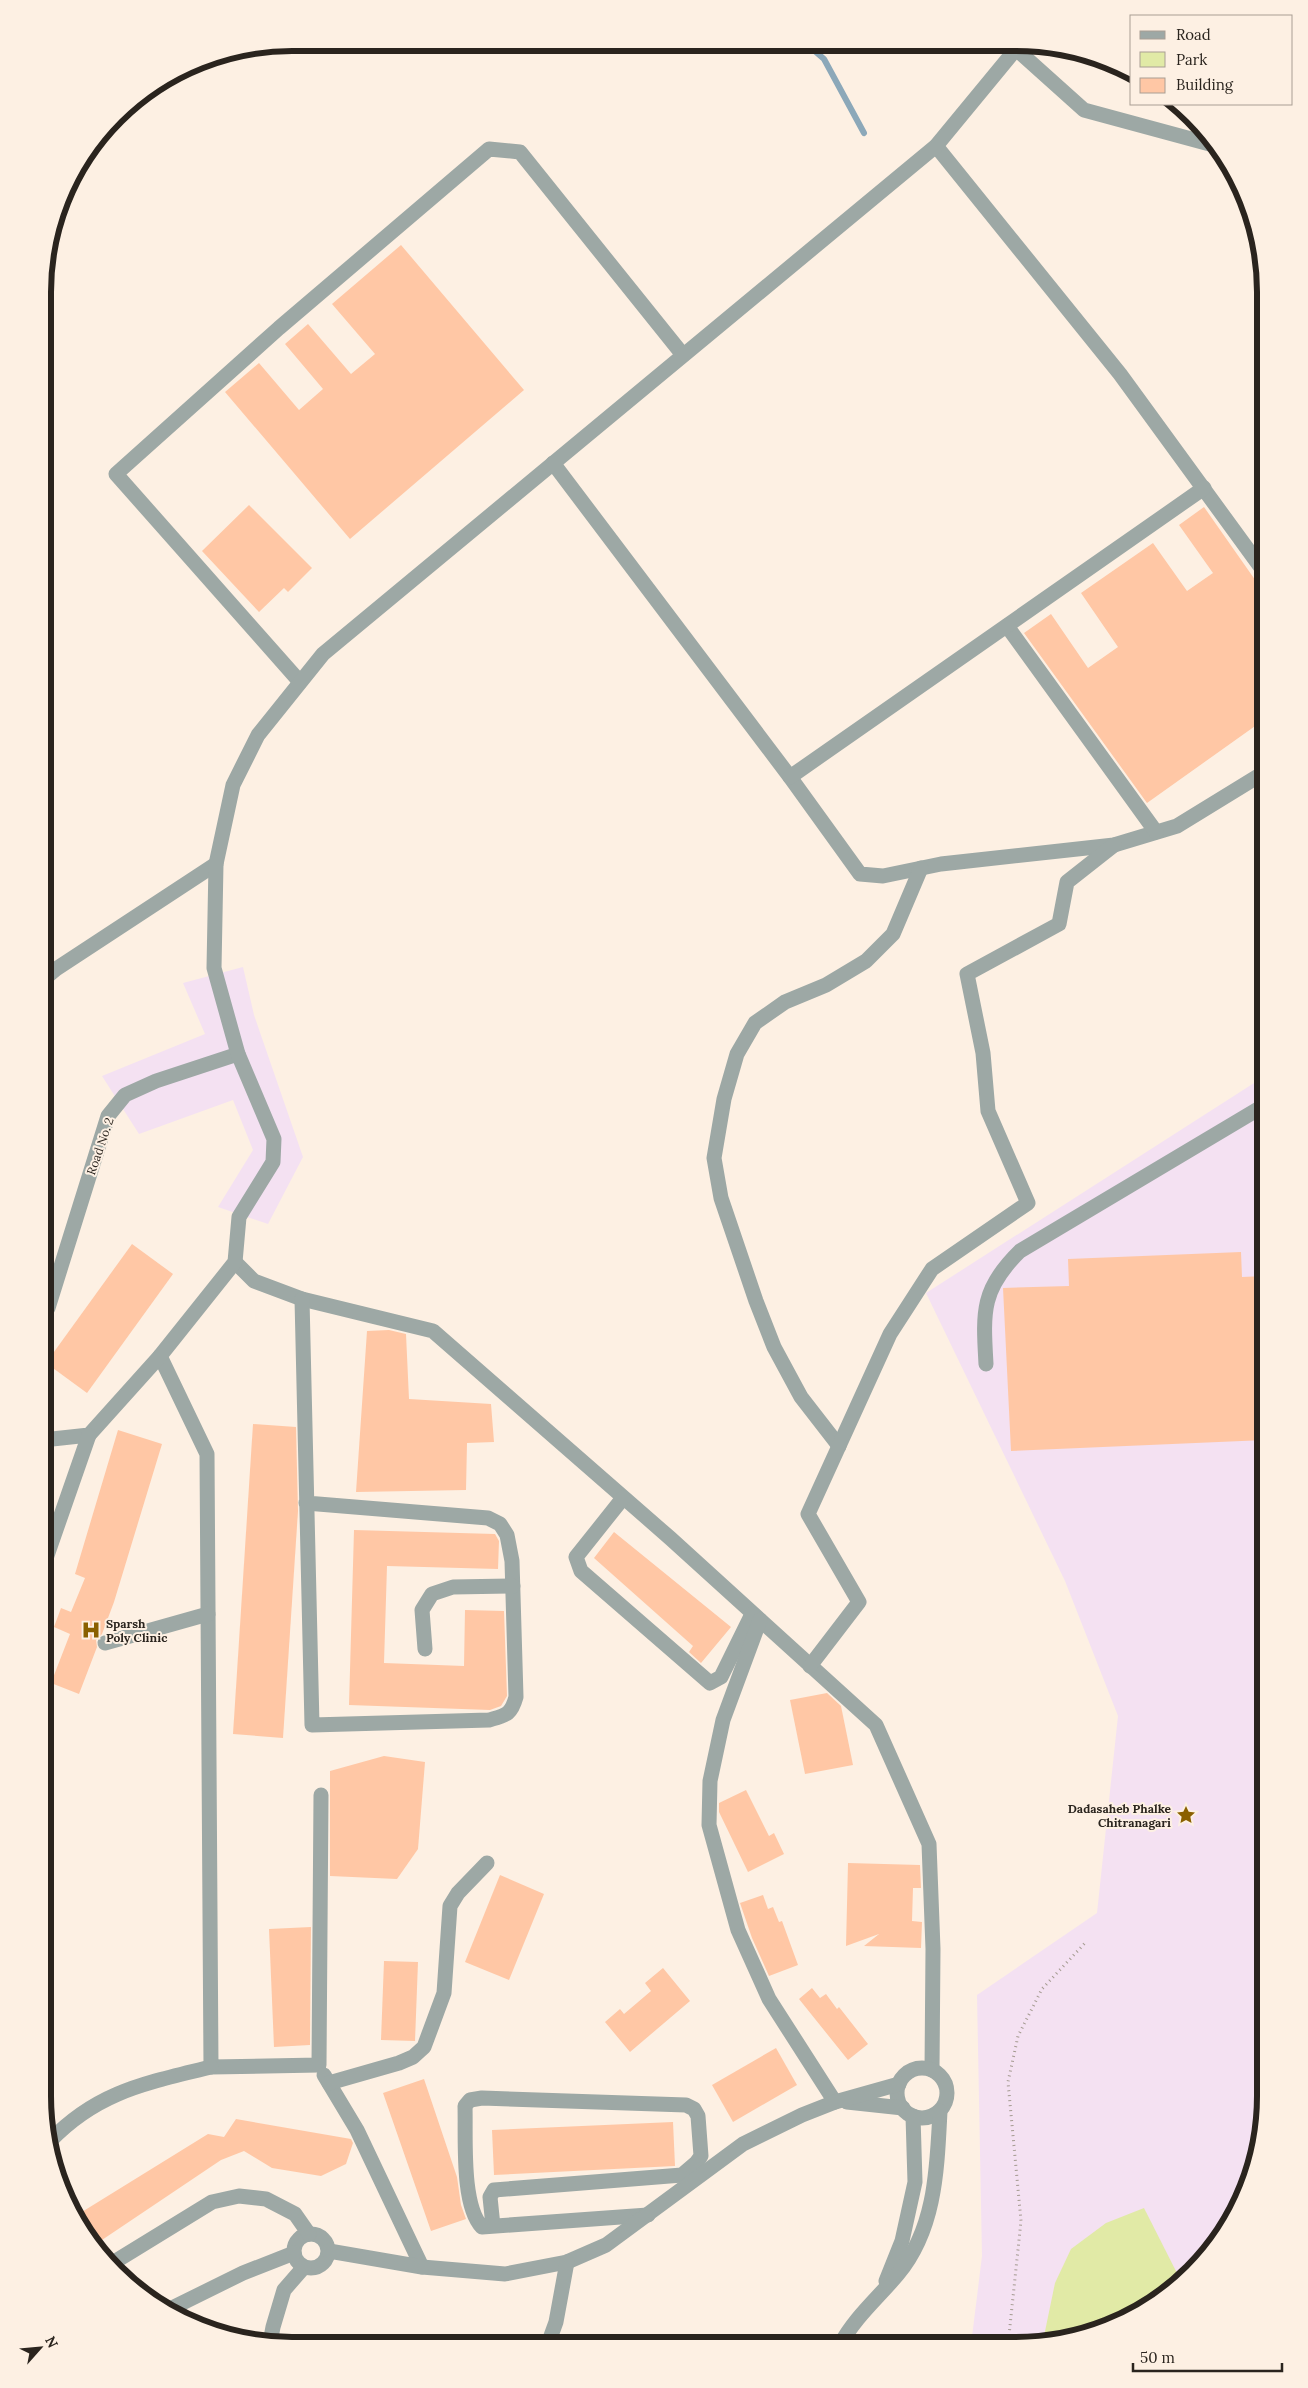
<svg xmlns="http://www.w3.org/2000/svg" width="1308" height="2388" viewBox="0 0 1308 2388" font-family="Lora,serif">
<rect width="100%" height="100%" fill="#fdf0e3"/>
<g fill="#f4e1f2">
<path d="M243,967l11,48 49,142 -35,67 -50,-17 35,-57 -20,-50 -94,34 -37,-58 103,-42 -22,-51z"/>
<path d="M1265,1076v1036l-18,79 -33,57 -46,46 -72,38 -80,13h-45l11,-89 -5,-261 120,-82 21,-197 -53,-135 -139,-288z"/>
</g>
<path fill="#e1eaa6" d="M1144,2208l37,73 -13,13 -72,38 -53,9 12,-58 16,-34 35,-26z"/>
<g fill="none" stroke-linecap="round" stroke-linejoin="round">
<path stroke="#8ca8b9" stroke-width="6" d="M809,46l15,13 40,74"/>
</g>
<g fill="#ffc7a5">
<path d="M401,245l123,145 -174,149 -125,-147 34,-29 40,47 24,-21 -38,-45 23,-20 43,50 24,-20 -43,-50z"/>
<path d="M249,505l63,63 -24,24 -4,-4 -25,24 -57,-61z"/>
<path d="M1204,507l61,87v125l-118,84 -123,-170 27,-19 37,54 30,-21 -37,-54 72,-50 34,48 26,-18 -34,-48z"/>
<path d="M132,1244l41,30 -86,119 -41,-30z"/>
<path d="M1241,1252l1,25 23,-1v164l-254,11 -8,-163 66,-2 -1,-27z"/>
<path d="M389,1330l17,4 3,65 82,5 3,38 -27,1 -1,47 -110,2 11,-161z"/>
<path d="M253,1424l43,3 2,84 -15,227 -50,-4z"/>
<path d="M118,1430l44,14 -48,158 -12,32 -6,6 1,7 -18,47 -28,-11 19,-49 -16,-7 7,-19 10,4 14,-34 -10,-4z"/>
<path d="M354,1530l141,4 4,7 -1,28 -111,-3 -3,97 80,3 1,-56 39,1 3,85 -6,10 -11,4 -141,-5z"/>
<path d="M614,1532l117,95 -30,36 -12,-11 4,-6 -99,-88z"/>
<path d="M827,1693l14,13 12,59 -48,9 -15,-74z"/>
<path d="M384,1756l41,6 -7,87 -21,30 -67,-3v-105z"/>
<path d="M746,1790l23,46 5,-3 10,21 -36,18 -29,-60v-9z"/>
<path d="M848,1863l72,2 1,23h-8l-1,33 10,1 -1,26 -57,-2 15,-12 -33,12z"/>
<path d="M500,1875l44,19 -35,86 -44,-18z"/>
<path d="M763,1895l5,14 5,-2 6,15 3,-1 16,44 -29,11 -17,-38 -12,-35z"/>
<path d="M311,1927l-1,118 -36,2 -5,-118z"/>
<path d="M384,1961l34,1 -3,79 -34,-1z"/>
<path d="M663,1968l27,33 -60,51 -25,-30 15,-13 4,5 27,-23 -6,-8z"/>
<path d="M812,1988l8,10 6,-4 11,15 2,-2 29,37 -20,16 -49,-61z"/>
<path d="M776,2048l21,37 -64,37 -21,-37z"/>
<path d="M424,2079l33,98 4,28 5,14 -35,12 -48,-138z"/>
<path d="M236,2119l115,20 2,4 -7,21 -25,12 -49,-8 -28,-17 -23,9 -128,86 -16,-31 131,-81 16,3z"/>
<path d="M673,2122l2,44 -181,9 -2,-45z"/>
</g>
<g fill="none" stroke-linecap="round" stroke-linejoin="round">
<path stroke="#a49a90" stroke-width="3" stroke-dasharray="1 4" stroke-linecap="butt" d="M1008,2345l13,-124 -13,-139 10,-46 24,-47 44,-47"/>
<g stroke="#9da8a5" stroke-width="15">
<path d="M1017,47l-1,2 68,61 133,36"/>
<path d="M936,146l184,228 145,199"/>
<path d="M553,463l237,314 70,97 23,2 58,-12 173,-19 63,-19 88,-54"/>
<path d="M1007,626l149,206"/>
<path d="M300,682l-184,-208 163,-146 210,-179 31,3 163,203"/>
<path d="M790,777l414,-289"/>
<path d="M44,979l12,-10 160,-105"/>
<path d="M235,1262l19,19 48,18 131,32 237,207 206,187 53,119 4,105 -1,121"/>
<path d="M302,1299l10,426 177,-5c17,-5 22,-5 27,-23l-4,-136 -5,-26 -7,-11 -12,-6 -182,-15"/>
<path d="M43,1315l5,-7 60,-192 17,-21 31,-14 82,-27"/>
<path d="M160,1356l47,98 4,613 108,-2 2,-270"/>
<path d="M986,1364c-3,-52 -5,-75 34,-113l245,-146"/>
<path d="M43,1440l46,-5 71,-79 75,-94 4,-45 34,-55 1,-23 -36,-85 -24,-86 2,-104 17,-79 25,-50 65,-81 613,-508 80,-97 -1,-2"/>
<path d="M839,1446l-38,-49 -27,-50 -18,-46 -35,-103 -7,-40 10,-59 13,-45 18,-31 30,-21 41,-17 40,-24 27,-27 28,-66"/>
<path d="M623,1498l-47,59 5,14 129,112 11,-6 31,-63"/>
<path d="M43,1567l46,-132"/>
<path d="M760,1620l-37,100 -13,61 -1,44 29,105 31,69 66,103"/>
<path d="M105,1643l103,-29"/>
<path d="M425,1649l-3,-39 10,-16 21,-7 60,-1"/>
<path d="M810,1666l49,-64 -51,-88 82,-180 42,-65 96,-66 -40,-92 -5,-58 -16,-79 92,-50 8,-42 47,-37"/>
<circle cx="922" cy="2093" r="25"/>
<path d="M324,2075l33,55 65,137"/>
<path d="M329,2083l70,-20 14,-6 11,-10 20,-54 6,-87 8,-13 29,-30"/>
<path d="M847,2102l56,6"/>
<path d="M50,2141c48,-50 97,-58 161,-74"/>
<path d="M493,2226l-3,-29 4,-7 188,-15 14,-12 5,-7 -3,-40 -4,-7 -8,-4 -204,-7 -12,2 -5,6c1,31 -4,99 17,121l166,-12"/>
<circle cx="311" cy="2251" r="17"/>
<path d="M329,2251l93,16 83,7 62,-12 39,-17 137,-101 59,-29 33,-13 64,-18"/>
<path d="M111,2264l101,-62 27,-6 27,3 29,15 14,20"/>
<path d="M886,2281l16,-40 13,-59 -2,-66"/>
<path d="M168,2310l75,-37 51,-20"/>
<path d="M270,2343l3,-16 11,-37 20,-23"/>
<path d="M548,2344l8,-22 11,-60"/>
<path d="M840,2345c15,-28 38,-47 58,-71 38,-46 39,-106 42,-163"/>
</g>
</g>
<defs>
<g id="hospital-bare" transform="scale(1.5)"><path d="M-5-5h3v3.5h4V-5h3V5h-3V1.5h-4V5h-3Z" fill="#8a6000" stroke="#fdf0e3" stroke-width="2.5" paint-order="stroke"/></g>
<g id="sight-bare" transform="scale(1.5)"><path d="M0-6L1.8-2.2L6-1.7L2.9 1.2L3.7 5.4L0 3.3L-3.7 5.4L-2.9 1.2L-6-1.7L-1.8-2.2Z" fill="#8a6000" stroke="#fdf0e3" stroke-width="2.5" paint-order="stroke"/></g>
</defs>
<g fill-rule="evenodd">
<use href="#hospital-bare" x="91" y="1630"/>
<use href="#sight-bare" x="1186" y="1815"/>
</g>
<g text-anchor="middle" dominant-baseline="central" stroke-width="4" stroke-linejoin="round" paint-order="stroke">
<g font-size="12" fill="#2a241e" stroke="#fdf0e3">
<text transform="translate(100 1146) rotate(-71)">Road No. 2</text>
</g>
<g font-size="12" font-weight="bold" fill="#2a241e" stroke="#fdf0e3" text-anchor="start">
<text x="106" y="1623">Sparsh<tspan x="106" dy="14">Poly Clinic</tspan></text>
<text x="1171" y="1808" text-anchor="end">Dadasaheb Phalke<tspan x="1171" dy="14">Chitranagari</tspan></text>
</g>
</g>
<path d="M0 0H1308V2388H0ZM292 51H1016A241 241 0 0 1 1257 292V2096A241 241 0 0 1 1016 2337H292A241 241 0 0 1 51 2096V292A241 241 0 0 1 292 51Z" fill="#fdf0e3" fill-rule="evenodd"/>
<path fill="none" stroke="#2a241e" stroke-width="6" d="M292 51H1016A241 241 0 0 1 1257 292V2096A241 241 0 0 1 1016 2337H292A241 241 0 0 1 51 2096V292A241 241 0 0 1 292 51Z"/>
<rect x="1130" y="15" width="162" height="90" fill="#fdf0e3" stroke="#a99e94"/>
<rect x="1140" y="31" width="25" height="8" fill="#9da8a5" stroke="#a99e94"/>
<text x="1176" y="40" font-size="15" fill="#2a241e">Road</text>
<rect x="1140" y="52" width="25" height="15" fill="#e1eaa6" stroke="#a99e94"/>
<text x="1176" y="65" font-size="15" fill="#2a241e">Park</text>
<rect x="1140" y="78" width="25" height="15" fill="#ffc7a5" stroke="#a99e94"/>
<text x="1176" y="90" font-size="15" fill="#2a241e">Building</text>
<g transform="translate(40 2348) rotate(63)" stroke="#fdf0e3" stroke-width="4" paint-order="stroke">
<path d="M0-4L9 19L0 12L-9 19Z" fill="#2a241e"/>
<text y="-8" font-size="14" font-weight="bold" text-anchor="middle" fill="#2a241e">N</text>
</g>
<path d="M1133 2363v8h149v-8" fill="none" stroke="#2a241e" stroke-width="2.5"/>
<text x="1140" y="2363" font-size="15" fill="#2a241e" stroke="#fdf0e3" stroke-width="4" paint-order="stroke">50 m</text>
</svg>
